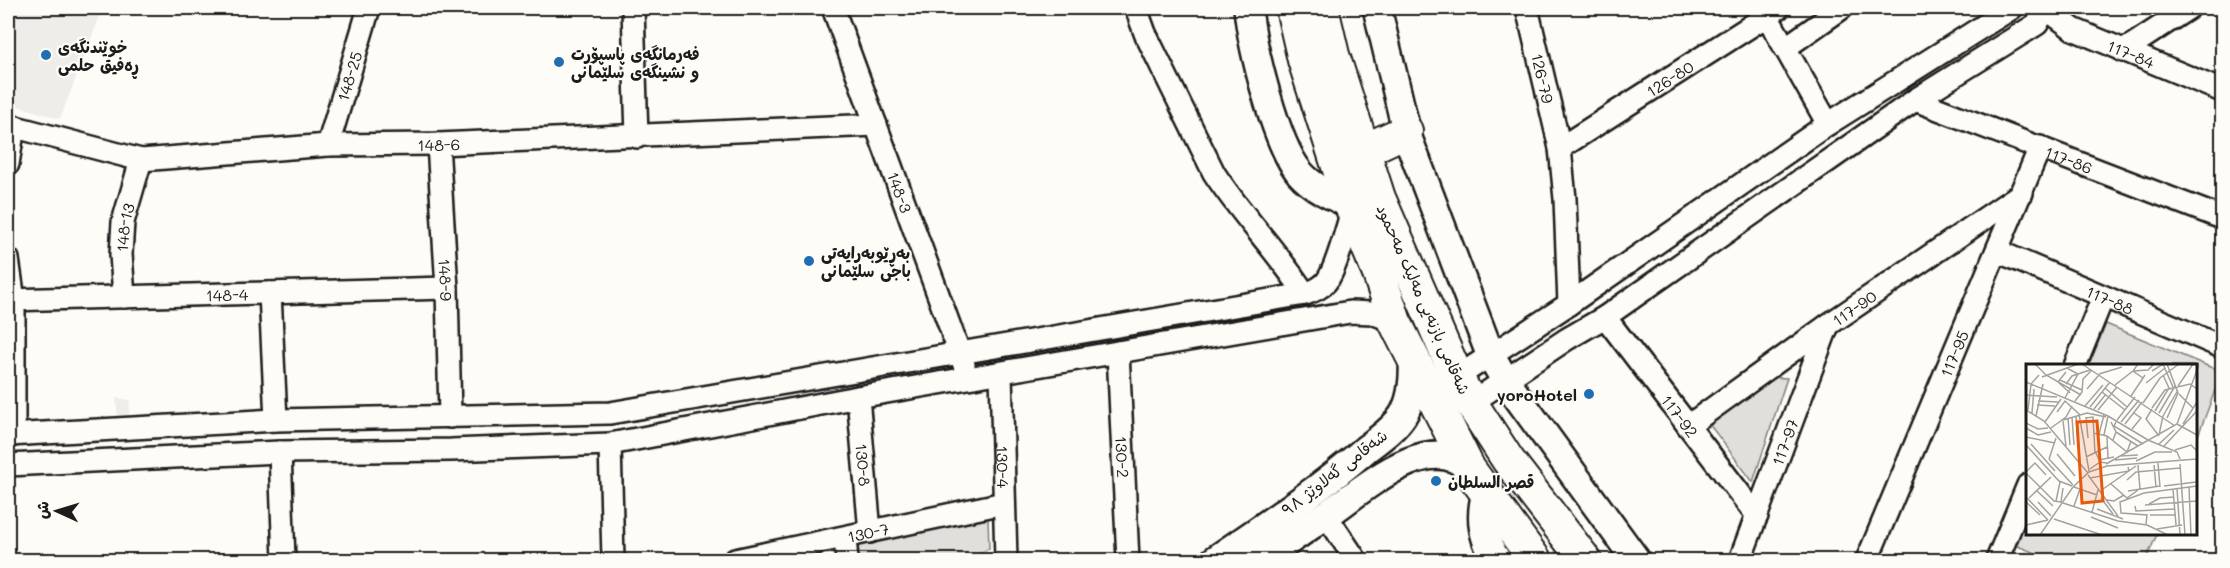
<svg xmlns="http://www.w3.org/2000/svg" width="2230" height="568" viewBox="0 0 2230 568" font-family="Mali,'Playpen Sans Arabic',sans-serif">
<rect width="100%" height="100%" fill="#fdfcf7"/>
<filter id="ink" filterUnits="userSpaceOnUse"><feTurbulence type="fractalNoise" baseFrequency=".0167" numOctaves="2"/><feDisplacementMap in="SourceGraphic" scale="12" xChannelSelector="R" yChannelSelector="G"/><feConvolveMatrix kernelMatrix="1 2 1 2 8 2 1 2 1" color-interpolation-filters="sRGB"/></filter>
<g filter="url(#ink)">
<g fill="#eeede9">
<path d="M8,8h95l-43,111 -52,-16z"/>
<path d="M116,398l14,2 -2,23 -10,-3z"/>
</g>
<g fill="#e0dfdb" stroke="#7e7e7c" stroke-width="1.5">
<path d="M2106,324l116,48 -26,69v-75l-107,-1z"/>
<path d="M1768,377l19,1 -34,104 -44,-58z"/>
<path d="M2027,515l1,19h129l-11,26h-93l-38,-15z"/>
<path d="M988,518l1,30 -18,12h-112l-1,-19z"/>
</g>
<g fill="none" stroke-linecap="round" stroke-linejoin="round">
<g stroke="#1c1c1c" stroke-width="26">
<g id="minor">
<path d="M633,8l4,129"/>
<path id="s1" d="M833,8l131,357"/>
<path d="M1136,8l9,25 69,140c28,43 64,79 91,121"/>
<path id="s2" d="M1527,8l33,140 5,51 4,105"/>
<path id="s3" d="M2045,8l28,21 149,62"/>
<path d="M1767,16l61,108"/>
<path d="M1785,48l57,-40"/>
<path d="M2123,51l66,-43"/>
<path id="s4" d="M1915,100l307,118"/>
<path id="s5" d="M8,125l133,35 187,-15 110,-1 438,-19"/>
<path id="s6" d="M438,144l9,144 3,129"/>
<path id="s7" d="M328,145l41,-137"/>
<path id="s8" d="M1560,148l219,-140"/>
<path d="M8,164l6,-38"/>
<path id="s9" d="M1997,251l225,96"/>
<path d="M8,259l6,41v135"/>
<path d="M270,293l6,127"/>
<path id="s10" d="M124,297l-3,-43 2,-32 18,-62"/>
<path id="s11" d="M8,300l439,-12"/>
<path id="s12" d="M1605,317l152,199"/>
<path id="s13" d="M1118,352l10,208"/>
<path d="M2075,366l28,-69"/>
<path id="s14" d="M1001,373l5,187"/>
<path d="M1457,377l112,-73 259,-180 184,-116"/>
<path id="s15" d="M858,397l12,135"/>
<path d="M1471,403l96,-64 38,-22 310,-217 122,-76 4,-7v-9"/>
<path id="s16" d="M1688,426l140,-101 194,-132"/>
<path d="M8,435l268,-15 334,-7 695,-119c8,-3 15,-5 21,-12 10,-12 21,-55 26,-71"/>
<path d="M610,444l3,116"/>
<path d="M280,452l4,108"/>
<path d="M8,465l272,-13 171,-2 159,-6 248,-47 492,-85 22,1 23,9"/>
<path d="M1326,515l30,45"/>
<path d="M845,538l2,22"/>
<path id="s17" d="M735,560l269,-57"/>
<path id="s18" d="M1740,560l88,-235"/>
<path id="s19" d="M1867,560l173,-413"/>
<path d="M1997,560l31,-75"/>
</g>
</g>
<g stroke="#1c1c1c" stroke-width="32">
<g id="major">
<path d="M1248,8c4,39 27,135 52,165 13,15 32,23 50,31"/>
<path d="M1377,8l31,130 82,216 15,26 131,180"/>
<path d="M1486,493c-7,25 -4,46 11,67"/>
<path d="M1215,560c51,-35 104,-70 151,-111 13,-10 28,-20 37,-34 10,-17 11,-38 10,-58"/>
<path d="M1261,560c22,-15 45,-31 68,-47 32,-22 103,-86 140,-44"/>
</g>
</g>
<g stroke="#1c1c1c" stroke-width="36">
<g id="highway">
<path d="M1292,8l12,52 46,144 29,70 16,48 74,147 66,91"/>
<path d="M1322,8l11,47 46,143 78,179 14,26 37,57 77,100"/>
<path d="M1363,151l43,-20"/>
</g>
</g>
<use href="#minor" stroke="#fdfcf7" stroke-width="21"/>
<use href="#major" stroke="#fdfcf7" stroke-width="27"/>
<use href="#highway" stroke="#fdfcf7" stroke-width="32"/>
</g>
</g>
<g fill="#1f6fb2" stroke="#fdfcf7" stroke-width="2">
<circle cx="46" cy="55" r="6"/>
<circle cx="559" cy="62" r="6"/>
<circle cx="809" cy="261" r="6"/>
<circle cx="1589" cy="394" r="6"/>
<circle cx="1436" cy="481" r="6"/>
</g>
<g text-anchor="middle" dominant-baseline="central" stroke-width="4.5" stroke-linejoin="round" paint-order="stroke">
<g font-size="16" font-weight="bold" fill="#1c1c1c" stroke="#fdfcf7" text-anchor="start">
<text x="58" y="46">خوێندنگەی<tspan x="58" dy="18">ڕەفیق حلمی</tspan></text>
<text x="571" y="53">فەرمانگەی پاسپۆرت<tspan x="571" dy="18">و نشینگەی سلێمانی</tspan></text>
<text x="821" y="252">بەڕێوبەرایەتی<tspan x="821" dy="18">باجی سلێمانی</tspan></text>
<text x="1577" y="394" text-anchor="end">yoroHotel</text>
<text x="1448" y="481">قصر السلطان</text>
</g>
<g font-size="16" fill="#1c1c1c" stroke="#fdfcf7">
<text stroke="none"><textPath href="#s3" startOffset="98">117-84</textPath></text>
<text stroke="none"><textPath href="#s7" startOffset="72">148-25</textPath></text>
<text stroke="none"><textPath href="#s2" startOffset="72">126-79</textPath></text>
<text stroke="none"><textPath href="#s8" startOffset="130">126-80</textPath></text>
<text stroke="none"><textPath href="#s5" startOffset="436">148-6</textPath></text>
<text stroke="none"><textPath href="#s4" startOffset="165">117-86</textPath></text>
<text stroke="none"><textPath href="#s1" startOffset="196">148-3</textPath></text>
<text stroke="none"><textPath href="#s10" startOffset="70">148-13</textPath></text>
<text stroke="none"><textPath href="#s6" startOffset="136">148-9</textPath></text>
<text stroke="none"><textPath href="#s11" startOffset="219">148-4</textPath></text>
<text transform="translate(1424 299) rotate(66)">شەقامی بازنەیی مەلیک مەحمود</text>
<text stroke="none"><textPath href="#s9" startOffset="123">117-88</textPath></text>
<text stroke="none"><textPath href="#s16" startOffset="204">117-90</textPath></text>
<text stroke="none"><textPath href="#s19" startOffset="224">117-95</textPath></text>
<text stroke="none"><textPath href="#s12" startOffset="124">117-92</textPath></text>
<text stroke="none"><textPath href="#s18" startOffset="126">117-97</textPath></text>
<text stroke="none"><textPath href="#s13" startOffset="105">130-2</textPath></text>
<text stroke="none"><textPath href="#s15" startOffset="68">130-8</textPath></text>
<text stroke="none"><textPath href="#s14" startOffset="94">130-4</textPath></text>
<text transform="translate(1334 472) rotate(-38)">شەقامی گەلاوێژ ٩٨</text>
<text stroke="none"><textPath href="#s17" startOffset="136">130-7</textPath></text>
</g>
</g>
<g transform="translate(2026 364)">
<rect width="171" height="171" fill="#fdfcf7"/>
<path fill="none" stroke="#a3a29f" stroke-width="1.5" d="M9,0l11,11 35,20M56,0l93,62M112,0l-5,7 10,7M126,7l11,-7 10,23M40,8l-8,10 12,11M73,10l23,-7M16,13l36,-13M34,16l22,10M0,18l82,34 40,24 29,12 3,7M120,19l19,-15M40,20l6,-8 18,-6M89,21l18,-14 15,-1 6,-6M152,22l15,-22M79,24l22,19M61,25l12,-14M76,28l23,18M153,30l14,14M0,31l31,2M105,32l14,-21M39,34l13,-24 -11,-6M12,37l20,1M49,37l7,-9 1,-13 9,-9M117,39l17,-25 19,-14M11,41l18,1M59,42l18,-21M64,43l20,-25M126,44l13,-18 25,-6 7,5M68,45l12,-15M126,45l-6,10 13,17M0,46l18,11 44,52M2,46l3,-26 8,-9M72,46l19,-23M129,47l14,-23 -6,-13M31,48l8,-11 14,13 10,57M6,49l2,-24M133,49l16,-27M10,52l7,-32M50,52l2,28M137,52l15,-26M46,53l2,28M60,53l2,21M42,54l2,27M60,54l7,-1 2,36M141,54l11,-25 -11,-29M37,56l24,-7 19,4M91,56l18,-23M37,57l3,25M19,58l16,-23M85,58l5,10 -3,8M90,58l-2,4 29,18M95,58l18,-22M0,59l12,6 10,-1M99,60l17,-22M151,60l20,11M157,60l14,-22M0,64l12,7 13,-3M25,64l15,-11 6,-11M106,65l9,-11 -7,-5M90,68l22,14M67,69l14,3 20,16 4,-11M73,70l5,-19M78,71l4,-19M133,71l4,-19M0,73l29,6M81,73l1,21M5,80l24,27M133,80l15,-14M0,81l33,36 13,5M138,82l33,-35M149,86l16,-5 6,6M70,89l3,7 15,-3M31,90l18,22M94,92l18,-1M60,93l21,-10M23,95l24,26M23,95l7,-21M89,96l22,-2M110,97l19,-9h17M132,99l2,24M80,100l71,-40 20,-54M154,100l5,71M112,101l2,24M128,101l2,22M64,105l10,-7 7,1M0,108l9,-9 11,12M0,109l28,28 7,1 2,-14M62,111l30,41M64,114l39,-7 -1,-4M101,116l9,-8 44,-4M85,120l16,14 11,-8M138,122l32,-4M48,123l23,8M163,123l2,48M151,124l3,47M77,125l33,-23M147,125l3,36M11,127l16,15M102,127l32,-5M0,133l22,23M3,134l22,-21M75,134l12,16M81,136l7,1 10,-6M30,137l4,-19M0,138l14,13M12,138l13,14M37,139l55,18M123,140l11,-6 14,-1M119,141l52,-4M48,142l6,-17M109,142l1,5 38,-2M71,145l26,10M66,148l6,-22M124,151h26M65,153l27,11M28,155l48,16M92,157l29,4 21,10M120,160l1,-9 -26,-2 -1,-11 24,-9 53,-7M0,161l22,-5M131,165l25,-4M14,171l33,-48 16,-15 18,-6 90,-7"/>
<path fill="#e8590c" fill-opacity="0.15" stroke="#e8590c" stroke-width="3" d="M71,57l6,80 -21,2 -5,-81z"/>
<rect width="171" height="171" fill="none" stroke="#1c1c1c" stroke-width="3"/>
</g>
<rect width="2230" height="568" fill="none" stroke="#fdfcf7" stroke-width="30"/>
<rect x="15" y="15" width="2200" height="538" fill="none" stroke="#1c1c1c" stroke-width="2" filter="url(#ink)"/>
<g transform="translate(57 511) rotate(274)" stroke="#fdfcf7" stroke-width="4.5" paint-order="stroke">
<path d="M0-4.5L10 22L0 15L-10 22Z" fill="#1c1c1c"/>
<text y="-9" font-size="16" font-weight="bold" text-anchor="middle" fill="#1c1c1c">ش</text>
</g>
</svg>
